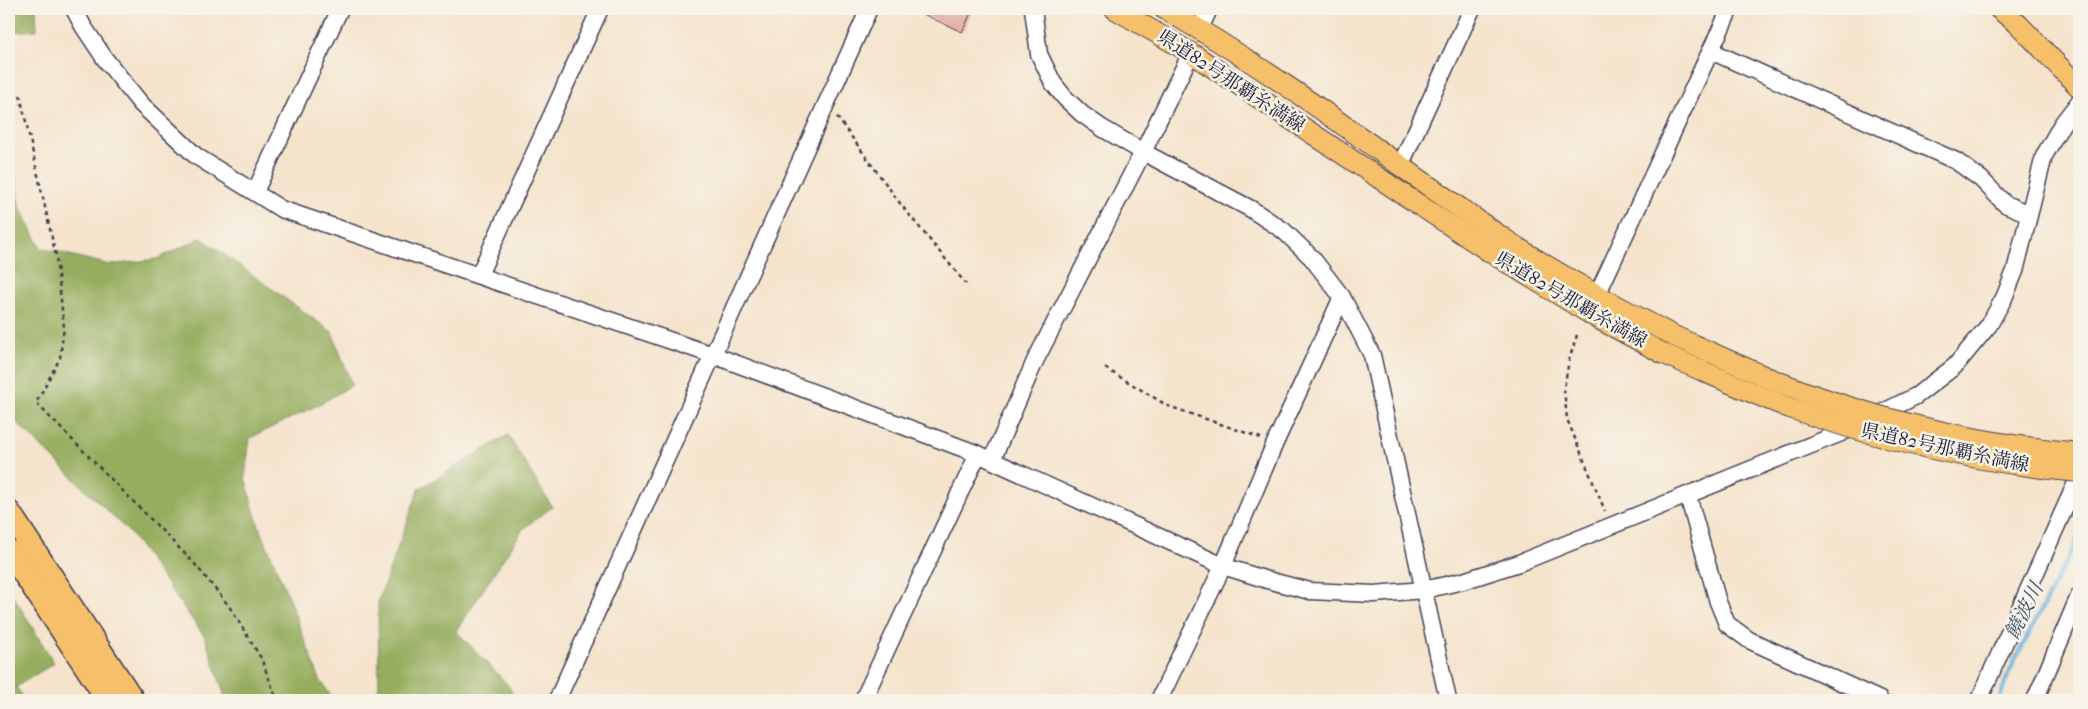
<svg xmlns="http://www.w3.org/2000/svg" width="2088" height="709" viewBox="0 0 2088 709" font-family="'IM FELL French Canon','Noto Serif JP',serif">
<rect width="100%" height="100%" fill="#f7f3e8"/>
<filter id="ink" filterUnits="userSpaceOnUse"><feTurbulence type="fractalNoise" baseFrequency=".02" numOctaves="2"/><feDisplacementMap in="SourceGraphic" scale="10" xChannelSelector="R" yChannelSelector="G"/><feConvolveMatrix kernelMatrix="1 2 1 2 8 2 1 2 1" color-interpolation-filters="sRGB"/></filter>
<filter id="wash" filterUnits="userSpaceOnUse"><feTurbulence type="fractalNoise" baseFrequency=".0096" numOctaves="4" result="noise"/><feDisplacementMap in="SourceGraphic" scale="20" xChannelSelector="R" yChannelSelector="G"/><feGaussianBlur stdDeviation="1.12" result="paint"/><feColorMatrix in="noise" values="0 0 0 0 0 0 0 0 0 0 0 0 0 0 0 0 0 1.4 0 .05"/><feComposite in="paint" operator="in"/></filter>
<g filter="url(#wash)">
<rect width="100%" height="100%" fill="#f5e3cc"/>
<g fill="#96ad5f" stroke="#5c684d">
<path d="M9,9h27l1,21 -28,2z"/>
<path d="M9,128l10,77 22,43 69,17 47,-6 44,-21 131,94 20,53 -34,20 -68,33 -5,39 11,41 33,81 31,81 14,20h-108l-21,-63 -75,-104 -121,-118z"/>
<path d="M508,435l44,72 -29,22 -67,102 52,54 8,15h-139l2,-15 -1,-83 41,-113z"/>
<path d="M9,589l45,74 -38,24 9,13h-16z"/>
</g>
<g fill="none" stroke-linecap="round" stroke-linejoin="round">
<path stroke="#68b2e0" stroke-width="4.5" d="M1999,700l10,-28 70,-135"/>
</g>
<g id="blocks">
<path fill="#dfa89e" d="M912,9h61l-11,23z"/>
</g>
</g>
<g filter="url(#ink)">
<use href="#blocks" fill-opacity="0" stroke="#423f51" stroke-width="1"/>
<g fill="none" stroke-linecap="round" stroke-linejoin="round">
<g stroke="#423f51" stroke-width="19">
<g id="minor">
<path d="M74,9l9,17 22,33 36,45 55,52 85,53 432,146 265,99 245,112 44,14 43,11 64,3 50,-4 39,-9 56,-18 322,-130 75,-37 39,-30 34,-41 15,-27 11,-27 29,-115 18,-32 17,-22"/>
<path d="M1033,9l6,45 14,29 12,15 17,16 20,14 41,24 108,57 33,22 28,27 30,39 30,58 76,345"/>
<path d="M1200,29l9,-20"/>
<path d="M1711,51l245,110 25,18 24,25 24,10"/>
<path d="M1400,166l72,-157"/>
<path d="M255,192l85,-183"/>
<path d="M479,275l121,-266"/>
<path d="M1597,295l133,-286"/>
<path d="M992,460l43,-99 108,-209 48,-99"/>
<path d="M1688,496l30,106 9,22 22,16 131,60"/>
<path d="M557,700l312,-691"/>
<path d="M863,700l115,-246"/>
<path d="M1159,700l64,-134 52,-123 67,-146"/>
<path d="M1979,700l100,-224"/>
<path d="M2035,700l44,-104"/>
</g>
</g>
<g stroke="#423f51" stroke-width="22">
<g id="major">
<path d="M1115,9l76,44 302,201 102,63 69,37"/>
<path d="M1164,9c120,68 229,154 342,231 54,36 111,66 168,96"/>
<path d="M1999,9l19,15 61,63"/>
</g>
</g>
<g stroke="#423f51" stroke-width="25">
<g id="highway">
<path d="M9,512l124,188"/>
<path d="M9,551l99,149"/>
</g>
</g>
<g stroke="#423f51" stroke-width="2.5" stroke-dasharray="4 4" stroke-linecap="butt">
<path d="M20,95l36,161 8,71 -4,31 -24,45 158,160 35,43 32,52 16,42"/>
<path d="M837,117l65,89 64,78"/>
<path d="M1577,335l-8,25 -5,29 3,30 38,92"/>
<path d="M1105,368l63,38 93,32"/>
</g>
<use href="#minor" stroke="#fff" stroke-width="16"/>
<use href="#major" stroke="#f6c06b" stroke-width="20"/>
<use href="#highway" stroke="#f6c06b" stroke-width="22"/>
<g stroke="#423f51" stroke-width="22" stroke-linecap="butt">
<g id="major-bridge">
<path d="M1674,336c32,14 64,29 97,43 95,39 206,65 308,74"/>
<path d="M1664,354c42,18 84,38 126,54 93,33 191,55 289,64"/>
</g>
</g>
<use href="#major-bridge" stroke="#f6c06b" stroke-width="20"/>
</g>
</g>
<g text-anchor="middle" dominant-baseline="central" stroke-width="5" stroke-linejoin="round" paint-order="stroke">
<g font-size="19" fill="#22223b" stroke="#f7f3e8">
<text transform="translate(1231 81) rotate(33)">県道82号那覇糸満線</text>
<text transform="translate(1571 300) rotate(30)">県道82号那覇糸満線</text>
<text transform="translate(1945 448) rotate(12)">県道82号那覇糸満線</text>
</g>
<g font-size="20" font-style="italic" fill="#3a5475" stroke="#f7f3e8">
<text transform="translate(2024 611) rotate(-63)">饒波川</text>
</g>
</g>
<rect width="2088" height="709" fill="none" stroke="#f7f3e8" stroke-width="30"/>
</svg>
